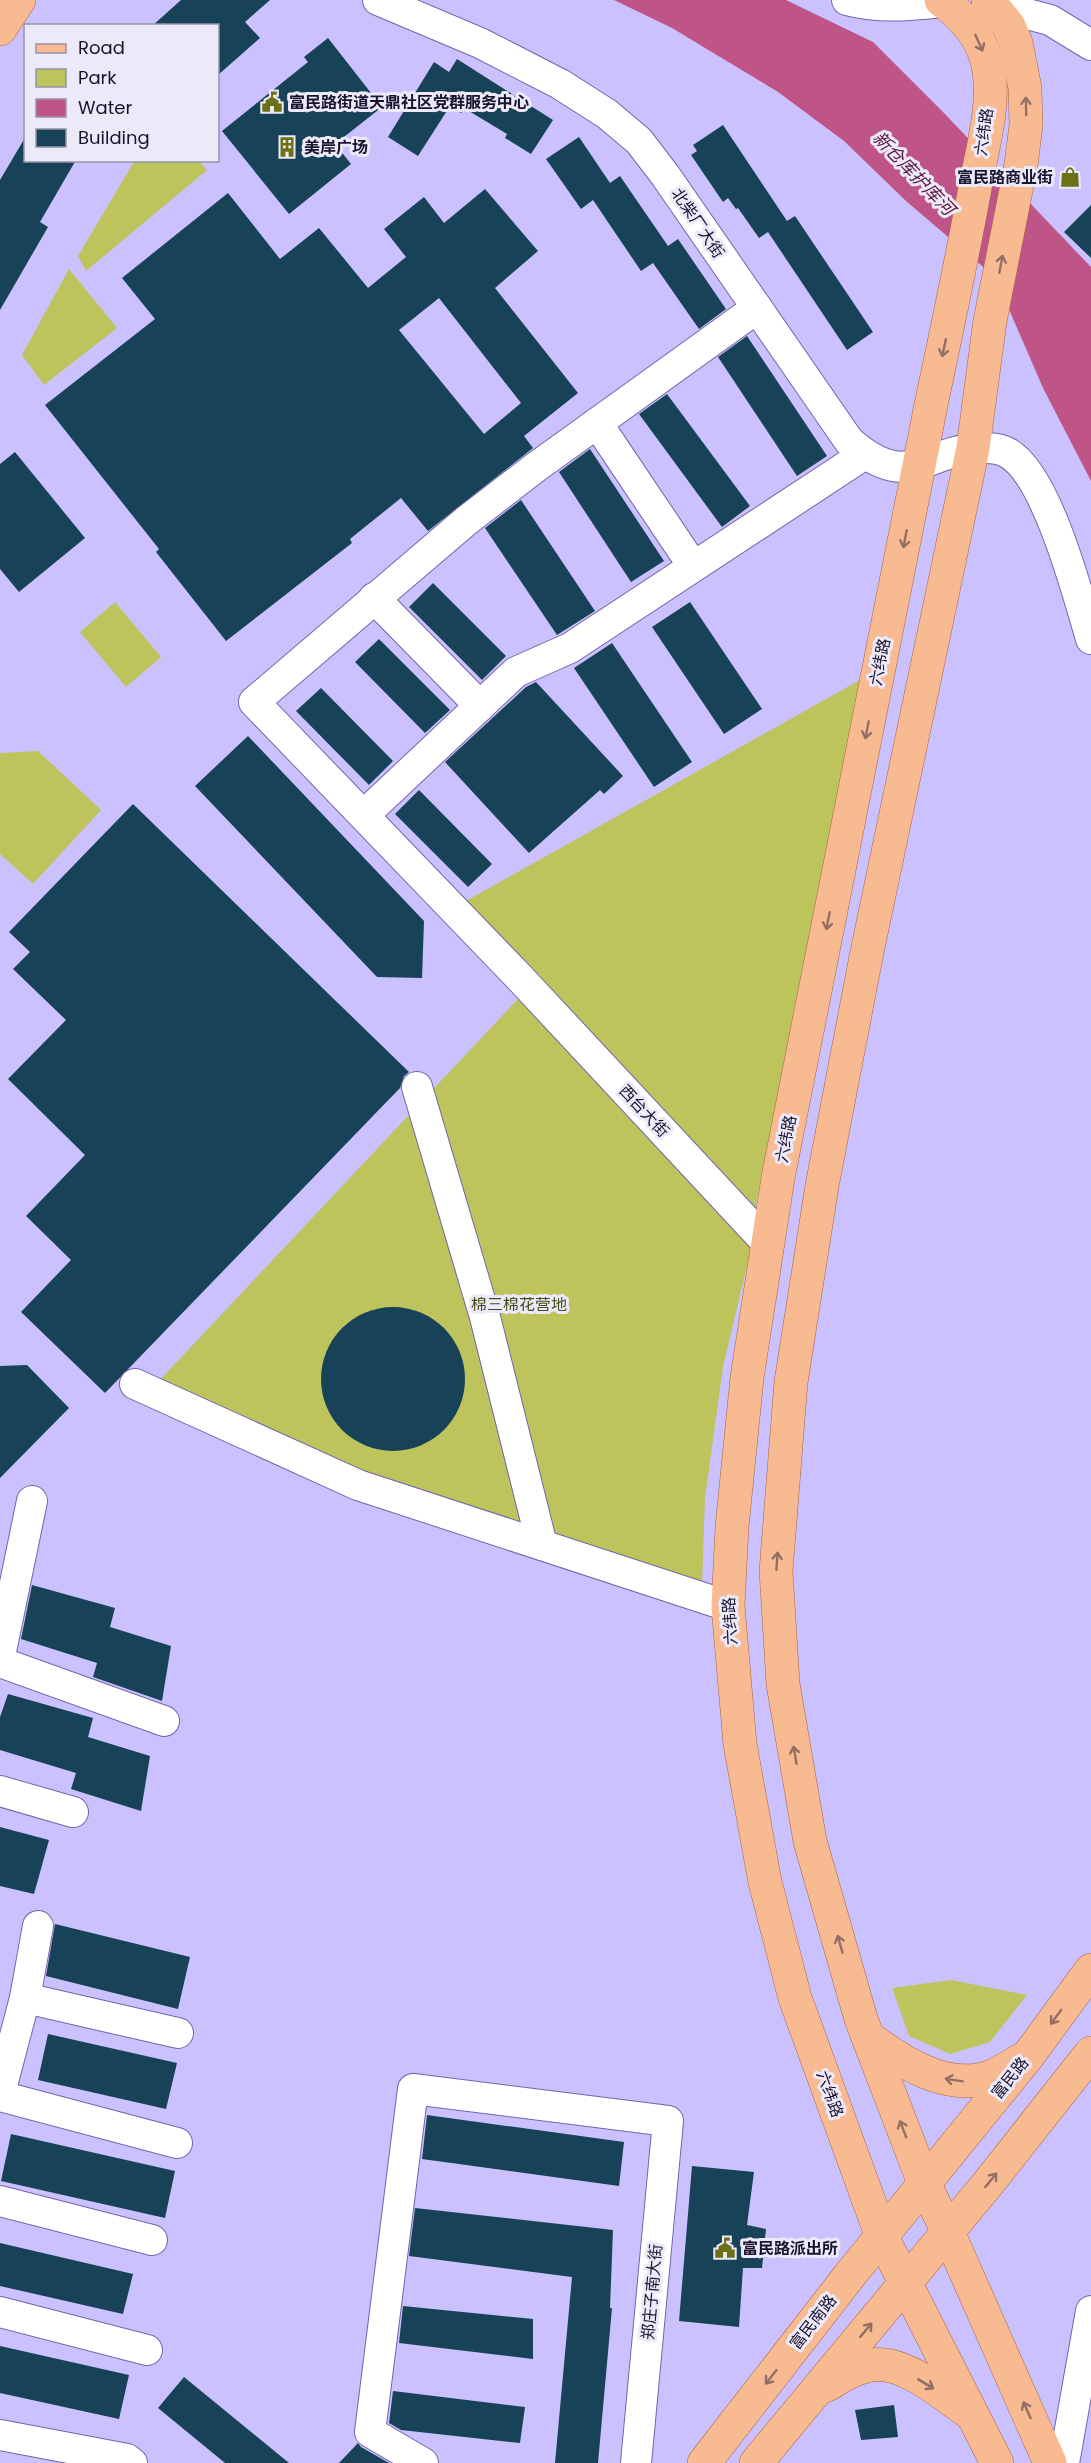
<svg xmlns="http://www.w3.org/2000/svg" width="1091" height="2463" viewBox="0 0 1091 2463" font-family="Poppins,'Noto Sans SC',sans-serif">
<rect width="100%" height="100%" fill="#ccc1ff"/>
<g fill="#bcc45b">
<path d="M135,160l64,1 8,9 -121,101 -8,-15z"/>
<path d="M69,269l48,59 -73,57 -22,-30z"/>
<path d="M115,602l46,55 -35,30 -46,-55z"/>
<path d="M860,680l-106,534 -288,-313z"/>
<path d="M38,751l63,59 -68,74 -33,-30v-101z"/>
<path d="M518,999l234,246 -29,122 -18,131 -3,89 -333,-113 -212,-91z"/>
<path d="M951,1980l76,15 -37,47 -40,12 -41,-18 -17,-48z"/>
</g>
<path fill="#bf5587" d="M614,0h172l87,42 70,70 148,155v214l-48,-93 -48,-111 -89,-76 -62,-60 -66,-49 -106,-64z"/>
<g fill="#174257" fill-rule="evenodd">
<path d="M181,0h89l-25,22 15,16 -42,37v-49h-66z"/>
<path d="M328,38l54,69 -47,37 16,20 -62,50 -67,-83 86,-69 -4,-5z"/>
<path d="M457,59l96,61 -22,34 -26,-16 2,-4 -43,-26 -3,5 -11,-7 -32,50 -30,-19 46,-75 15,10z"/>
<path d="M723,125l64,96 8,-5 78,116 -26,18 -79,-118 -9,6 -21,-30 -2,1 -8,-11 -5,4 -32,-47 6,-4 -4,-6z"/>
<path d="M26,136v24h50l-36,62 8,5 -48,83v-130z"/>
<path d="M579,137l31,46 10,-7 48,70 10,-7 48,70 -27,20 -46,-66 -12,8 -48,-71 -12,9 -35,-50z"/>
<path d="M485,189l53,62 -43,37 83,105 -54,43 9,12 -105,83 -27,-33 -51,41 2,4 -126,98 -70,-89 3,-3 -114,-144 110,-86 -33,-41 106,-85 52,66 39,-31 49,60 38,-31 -22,-28 40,-32 20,26zM439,298l82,105 -37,31 -85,-104z"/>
<path d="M1091,205v53l-27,-26z"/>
<path d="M747,336l80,120 -30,20 -79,-119z"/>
<path d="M667,394l83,112 -28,21 -83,-113z"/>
<path d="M590,449l74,112 -33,21 -72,-110z"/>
<path d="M15,452l70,86 -66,54 -19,-23v-105z"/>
<path d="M521,500l74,111 -38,24 -72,-107z"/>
<path d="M433,583l73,73 -24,24 -73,-73z"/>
<path d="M690,602l72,107 -38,25 -72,-107z"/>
<path d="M379,639l71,71 -25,23 -70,-71z"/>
<path d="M612,643l80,119 -38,25 -80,-119z"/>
<path d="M536,682l87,94 -19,18 -4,-4 -71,63 -84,-91 81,-75z"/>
<path d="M321,688l72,73 -24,24 -73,-74z"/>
<path d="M248,736l176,185 -2,57 -45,-1 -182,-191z"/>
<path d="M419,790l73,74 -24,23 -73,-73z"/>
<path d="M133,804l276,268 -5,4 -4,12 -295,305 -84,-81 50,-52 -45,-44 59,-61 -77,-76 58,-59 -53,-51 17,-17 -21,-20z"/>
<circle cx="393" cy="1379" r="72"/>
<path d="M27,1365l42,43 -69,70v-112z"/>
<path d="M32,1585l83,23 -5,19 61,19 -9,55 -69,-24 4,-14 -76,-24z"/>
<path d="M8,1694l85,24 -5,19 62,19 -9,55 -70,-22 5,-16 -76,-23v-33z"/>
<path d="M0,1827l49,13 -15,54 -34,-8z"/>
<path d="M55,1924l135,33 -12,52 -132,-33z"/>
<path d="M48,2034l129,29 -11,46 -128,-29z"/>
<path d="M427,2115l197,27 -5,44 -197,-27z"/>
<path d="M11,2134l164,37 -10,47 -164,-37z"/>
<path d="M692,2166l62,6 -7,53 19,4 -4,39h-19l-4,59 -60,-6z"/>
<path d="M415,2208l198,22 -3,78h2l-14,155h-43l17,-186 -163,-21z"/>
<path d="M0,2243l133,31 -10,40 -123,-28z"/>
<path d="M403,2306l130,13v40l-134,-16z"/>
<path d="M0,2346l129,29 -10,44 -119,-26z"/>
<path d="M184,2377l105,86h-64l-67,-55z"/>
<path d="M393,2391l132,16 -5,36 -119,-13 -12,-7z"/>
<path d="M894,2405l4,32 -37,3 -6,-30z"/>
<path d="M358,2443l3,4 28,16h-50z"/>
</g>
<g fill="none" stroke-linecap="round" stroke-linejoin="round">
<g stroke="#7464aa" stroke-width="32">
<g id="minor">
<path d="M378,0l102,43 80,41 47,30 32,27 26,34 184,266c61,54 77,6 137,7 7,0 15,1 22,5 39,22 70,142 83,186"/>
<path d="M847,0c33,9 64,5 97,2"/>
<path d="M993,5l57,15 41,25"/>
<path d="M757,308l-221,159 -70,54 -212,181 266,276 248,266"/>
<path d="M597,423l96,143"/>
<path d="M374,598l106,108"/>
<path d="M364,815l152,-143 54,-24 295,-194"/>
<path d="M417,1087l68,230 57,228"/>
<path d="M135,1384l223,101 370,121"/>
<path d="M0,1656l32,-155"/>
<path d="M0,1662l164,59"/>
<path d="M0,1791l73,21"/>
<path d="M25,1998l153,35"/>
<path d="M0,2093l25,-95 13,-72"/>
<path d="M0,2096l177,47"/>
<path d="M0,2201l152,39"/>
<path d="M0,2312l147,38"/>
<path d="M0,2435l127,24 5,4"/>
<path d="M423,2463l-53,-31 43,-343 255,32 -32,342"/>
<path d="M1064,2463l27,-152"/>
</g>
</g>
<g stroke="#a8633f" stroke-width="34">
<g id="major">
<path d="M941,0c21,15 39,34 46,61 10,40 -5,88 -12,127 -13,71 -28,141 -43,212l-154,778 -31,200 -15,149 -4,79 12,138 25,138 30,116 87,239 115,226"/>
<path d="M988,0l21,26 7,17 9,45 1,37 -5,40 -31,156 -17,127 -106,504 -45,234 -31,196 -15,189 7,113 27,157 51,178 63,164 24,49 102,231"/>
<path d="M0,29l19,-29"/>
<path d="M868,2037c33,25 81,56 124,39 10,-4 20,-11 29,-16"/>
<path d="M825,2386c14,-8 30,-19 47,-21 33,-5 73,31 99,49"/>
<path d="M704,2463l146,-188 178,-219 63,-86"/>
<path d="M756,2463l234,-282 101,-128"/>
</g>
</g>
<use href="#minor" stroke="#fff" stroke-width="30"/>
<use href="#major" stroke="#f8bb91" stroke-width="33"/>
</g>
<defs><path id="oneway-shaft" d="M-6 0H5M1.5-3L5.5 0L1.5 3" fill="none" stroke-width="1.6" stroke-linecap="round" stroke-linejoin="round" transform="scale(1.5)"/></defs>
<g stroke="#946f65">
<use href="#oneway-shaft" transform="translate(979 43) rotate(66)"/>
<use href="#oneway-shaft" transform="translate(1026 106) rotate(-91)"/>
<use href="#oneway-shaft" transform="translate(1001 264) rotate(-79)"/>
<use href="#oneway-shaft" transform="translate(944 348) rotate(102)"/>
<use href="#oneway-shaft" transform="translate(905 539) rotate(101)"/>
<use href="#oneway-shaft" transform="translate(867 730) rotate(101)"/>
<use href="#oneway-shaft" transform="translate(828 921) rotate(101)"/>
<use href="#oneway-shaft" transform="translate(777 1561) rotate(-86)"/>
<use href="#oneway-shaft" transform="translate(795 1755) rotate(-100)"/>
<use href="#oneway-shaft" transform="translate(840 1944) rotate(-106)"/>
<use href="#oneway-shaft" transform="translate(1056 2017) rotate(126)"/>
<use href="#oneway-shaft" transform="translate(954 2080) rotate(-171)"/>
<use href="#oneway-shaft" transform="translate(903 2129) rotate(-111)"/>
<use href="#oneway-shaft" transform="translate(991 2180) rotate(-51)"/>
<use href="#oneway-shaft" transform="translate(866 2330) rotate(-50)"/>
<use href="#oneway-shaft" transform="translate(771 2377) rotate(128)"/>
<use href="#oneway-shaft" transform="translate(926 2384) rotate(31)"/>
<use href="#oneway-shaft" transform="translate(1027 2410) rotate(-114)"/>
</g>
<defs>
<g id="civic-bare" transform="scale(1.62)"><path d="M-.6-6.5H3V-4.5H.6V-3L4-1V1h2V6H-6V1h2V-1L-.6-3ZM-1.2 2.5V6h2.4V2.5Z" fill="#6c7117" stroke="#ece9f9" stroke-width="2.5" paint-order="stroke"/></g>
<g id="building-bare" transform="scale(1.62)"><path d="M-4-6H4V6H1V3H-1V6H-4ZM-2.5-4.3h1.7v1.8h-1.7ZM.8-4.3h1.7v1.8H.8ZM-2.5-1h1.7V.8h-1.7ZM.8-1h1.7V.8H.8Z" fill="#6c7117" stroke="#ece9f9" stroke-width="2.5" paint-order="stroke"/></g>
<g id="shop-bare" transform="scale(1.62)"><path d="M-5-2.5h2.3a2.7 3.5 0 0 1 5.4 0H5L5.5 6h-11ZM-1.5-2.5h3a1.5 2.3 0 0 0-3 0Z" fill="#6c7117" stroke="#ece9f9" stroke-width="2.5" paint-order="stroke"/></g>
</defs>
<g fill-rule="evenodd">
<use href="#civic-bare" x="272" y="102"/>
<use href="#building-bare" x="287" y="147"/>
<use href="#shop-bare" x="1070" y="177"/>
<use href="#civic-bare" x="725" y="2248"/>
</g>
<g text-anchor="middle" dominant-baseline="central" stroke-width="6" stroke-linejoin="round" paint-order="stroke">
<g font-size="16" font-weight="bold" fill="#1a132f" stroke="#ece9f9" text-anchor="start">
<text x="289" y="102">富民路街道天鼎社区党群服务中心</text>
<text x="304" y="147">美岸广场</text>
<text x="1053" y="177" text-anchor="end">富民路商业街</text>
<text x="742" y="2248">富民路派出所</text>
</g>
<g font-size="16" fill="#1a132f" stroke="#ece9f9">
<text transform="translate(984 132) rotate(-82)">六纬路</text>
<text transform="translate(698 223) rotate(56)">北柴厂大街</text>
<text transform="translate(880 662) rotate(-79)">六纬路</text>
<text transform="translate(644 1111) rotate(47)">西台大街</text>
<text transform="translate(786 1139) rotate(-79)">六纬路</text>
<text transform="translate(730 1621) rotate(-93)">六纬路</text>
<text transform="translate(1010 2078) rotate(-51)">富民路</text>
<text transform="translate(830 2094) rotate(70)">六纬路</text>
<text transform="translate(652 2292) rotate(-85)">郑庄子南大街</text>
<text transform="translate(813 2322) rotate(-52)">富民南路</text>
</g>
<g font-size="16" fill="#484c1a" stroke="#ece9f9">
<text x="519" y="1304">棉三棉花营地</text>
</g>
<g font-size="18" font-style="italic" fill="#5c173a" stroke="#ece9f9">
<text transform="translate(914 173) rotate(46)">新仓库护库河</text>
</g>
</g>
<rect x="24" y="24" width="195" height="138" fill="#ece9f9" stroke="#9893a8" stroke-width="1.5"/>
<rect x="36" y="44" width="30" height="9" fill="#f8bb91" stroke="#9893a8" stroke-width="1.5"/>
<text x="78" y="54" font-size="18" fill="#1a132f">Road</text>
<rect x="36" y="69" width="30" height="18" fill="#bcc45b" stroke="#9893a8" stroke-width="1.5"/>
<text x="78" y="84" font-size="18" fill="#1a132f">Park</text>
<rect x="36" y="99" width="30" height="18" fill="#bf5587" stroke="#9893a8" stroke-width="1.5"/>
<text x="78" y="114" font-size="18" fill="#1a132f">Water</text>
<rect x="36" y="129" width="30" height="18" fill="#174257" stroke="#9893a8" stroke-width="1.5"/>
<text x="78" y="144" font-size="18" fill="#1a132f">Building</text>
</svg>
